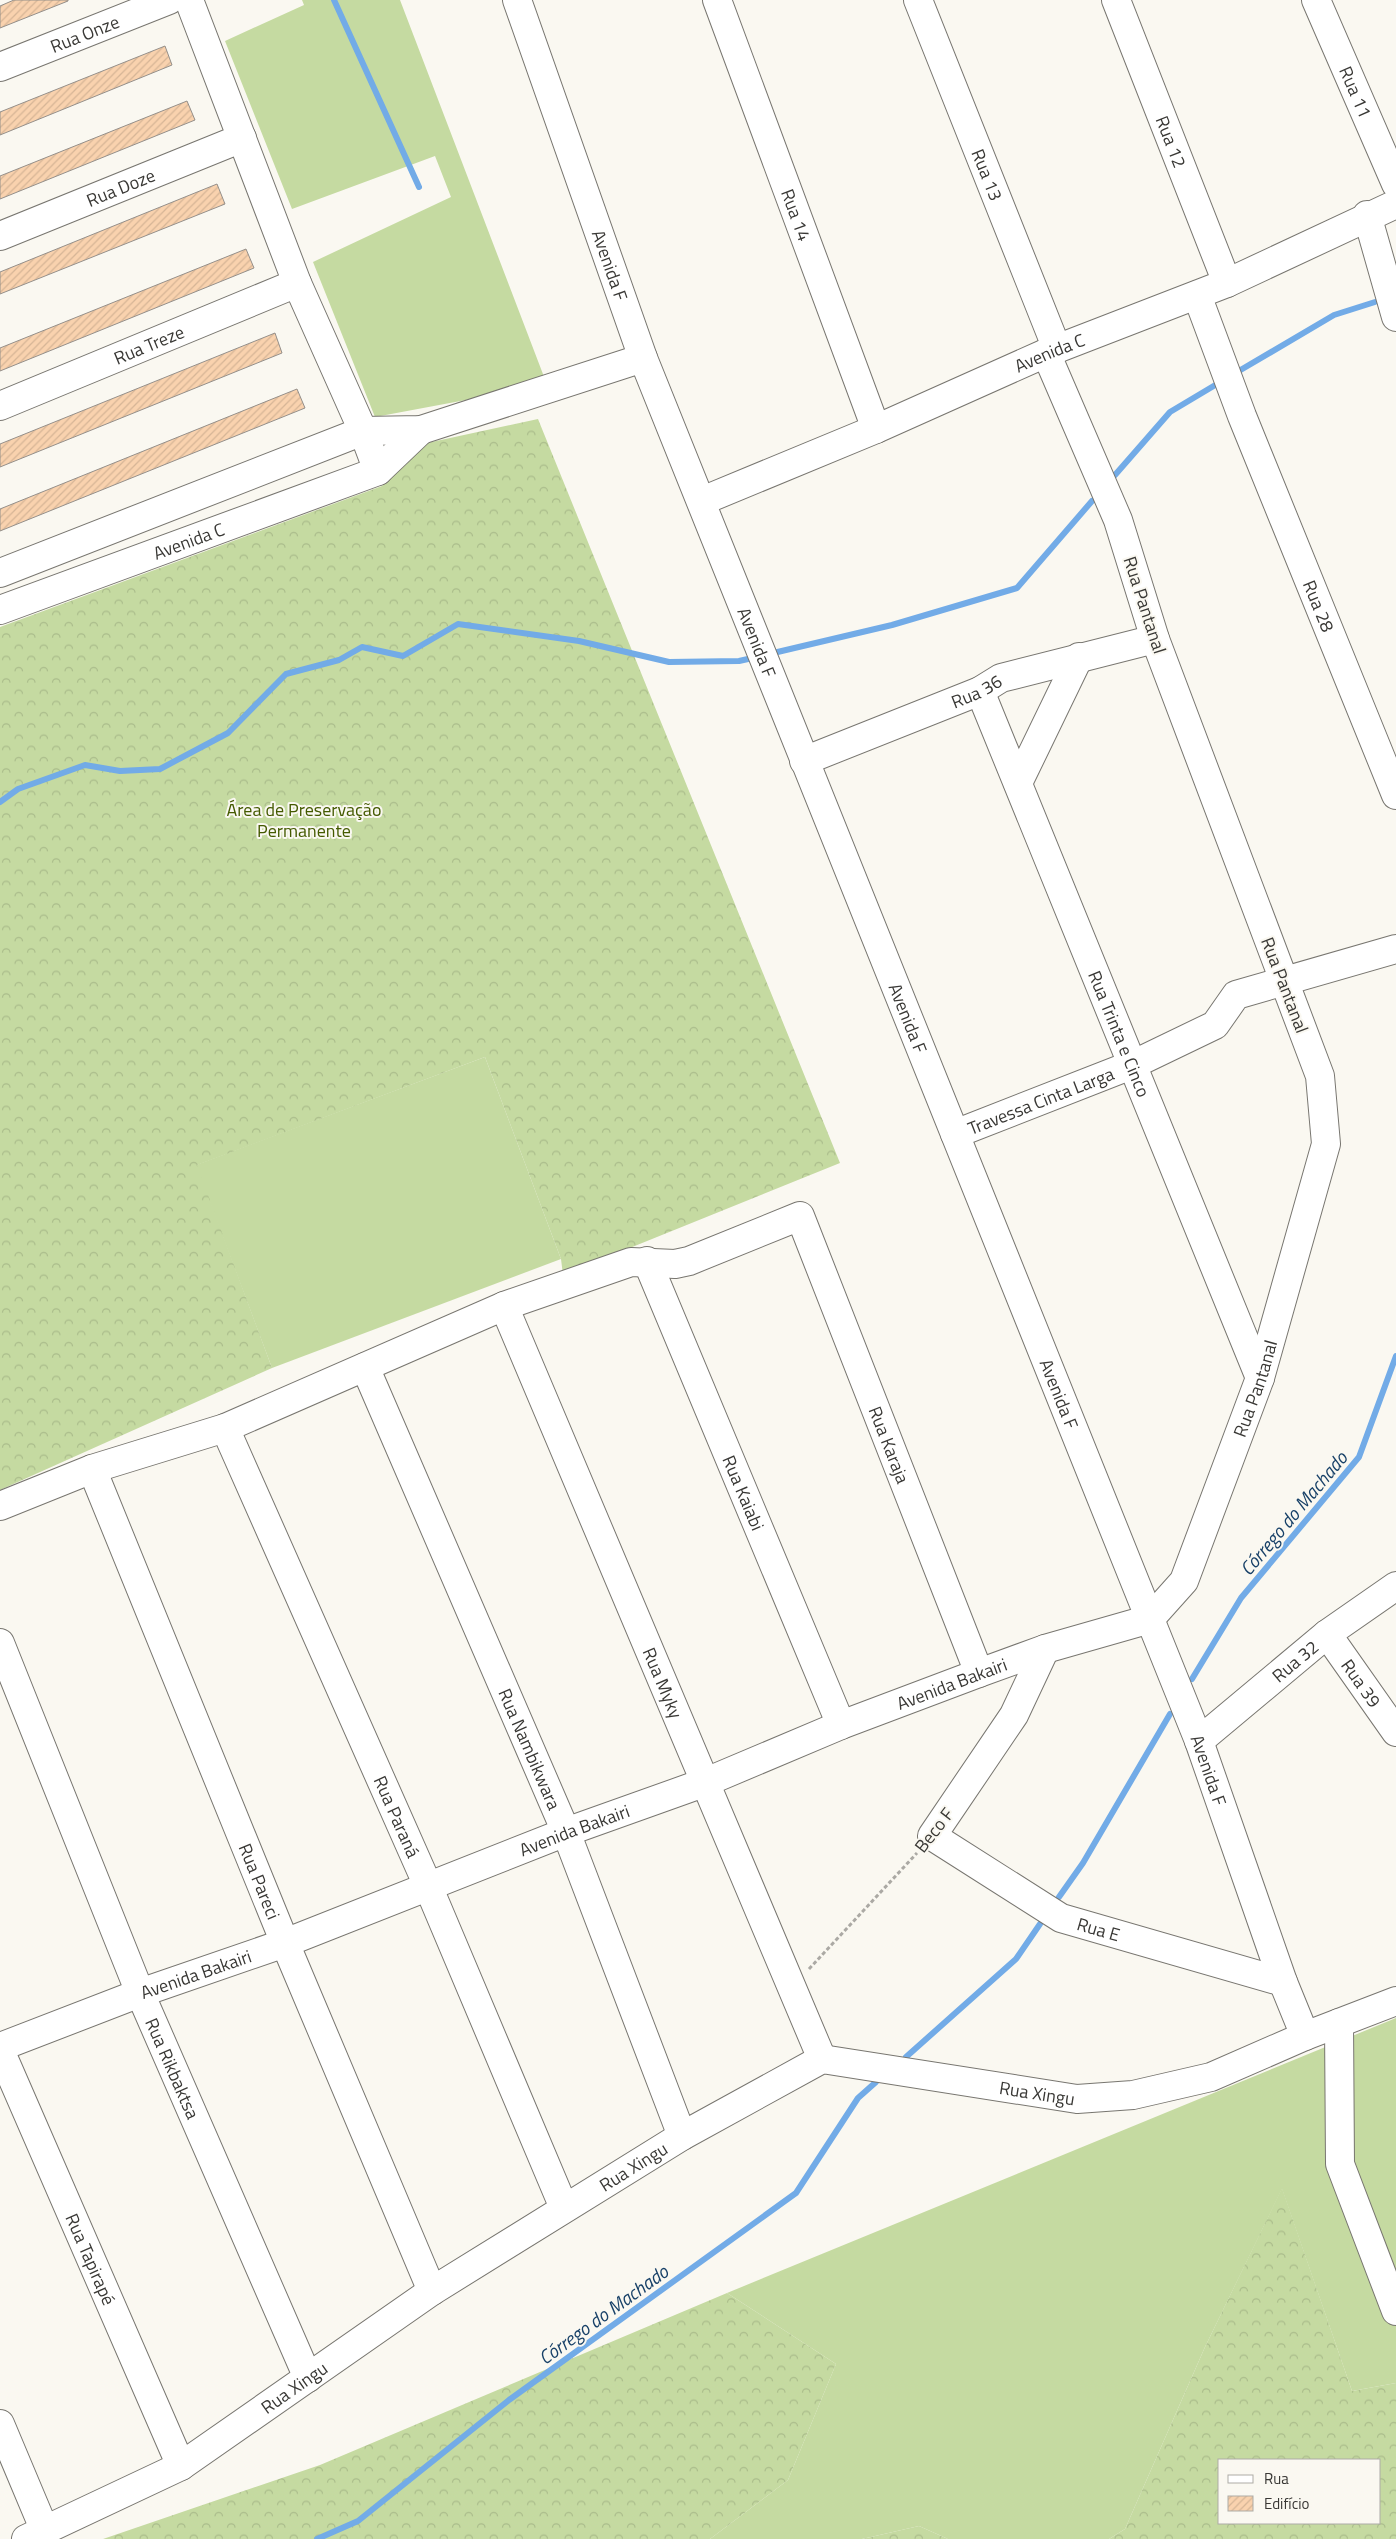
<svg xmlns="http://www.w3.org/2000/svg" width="1396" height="2539" viewBox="0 0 1396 2539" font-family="'Titillium Web',sans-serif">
<defs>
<pattern id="forest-crowns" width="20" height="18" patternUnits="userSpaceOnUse" patternTransform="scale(1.25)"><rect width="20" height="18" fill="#c5daa1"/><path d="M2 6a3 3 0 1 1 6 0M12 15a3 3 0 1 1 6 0" fill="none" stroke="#aabc8b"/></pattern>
<pattern id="building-hatch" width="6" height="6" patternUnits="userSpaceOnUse" patternTransform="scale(1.25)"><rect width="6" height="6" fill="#f9d2ae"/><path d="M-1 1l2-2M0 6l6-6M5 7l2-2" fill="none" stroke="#d6b596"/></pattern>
</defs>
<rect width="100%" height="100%" fill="#faf8f1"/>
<g fill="#c5daa1">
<path d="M302,0h98l146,382 -21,7 -150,28 -62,-155 138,-65 -16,-41 -143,53 -67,-168 79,-36z"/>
<path d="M485,1057l76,202 -289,109 -76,-203z"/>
<path d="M1396,2018v365l-44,8 -70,-202 -77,158 -80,182 -16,10h-161l-29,-13 -57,13h-152l78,-59 48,-116 -109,-71z"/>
</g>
<g fill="url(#forest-crowns)" fill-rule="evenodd">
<path d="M538,419l302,744 -277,112 -2,-16 -76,-202 -288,108 75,203 -272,122v-863l382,-141 45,-43z"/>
<path d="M1282,2188l70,203 44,-8v156h-287l16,-10 80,-182zM1220,2460h160v63h-160z"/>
<path d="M727,2293l109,71 -48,116 -78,59h-607l217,-74z"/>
<path d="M919,2526l29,13h-86z"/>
</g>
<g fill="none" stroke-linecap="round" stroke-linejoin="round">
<g stroke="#72abe7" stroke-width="6">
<path d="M334,0l85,187"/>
<path d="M1232,375l102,-60 41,-13"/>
<path d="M1115,475l55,-63 52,-31"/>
<path d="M769,654l123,-29 125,-37 75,-87"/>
<path d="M0,802l18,-13 67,-24 35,6 40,-2 68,-36 58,-59 53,-14 23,-13 41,9 55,-32 121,17 90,21 70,-1 18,-4"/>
<path d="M1192,1679l49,-81 118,-141 37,-101"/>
<path d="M1059,1897l24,-34 87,-149"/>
<path d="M906,2057l110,-98 24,-35"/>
<path d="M317,2539l41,-18 151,-121 287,-207 62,-95 18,-16"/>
</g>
</g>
<g fill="url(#building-hatch)" stroke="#948f8a">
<path d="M14,0h54v1l-68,27v-22z"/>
<path d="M165,46l7,19 -172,70v-23z"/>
<path d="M187,101l8,19 -195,79v-23z"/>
<path d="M217,184l8,20 -225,90v-22z"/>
<path d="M246,249l8,19 -254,103v-23z"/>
<path d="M275,333l7,20 -282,114v-23z"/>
<path d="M297,389l8,19 -305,123v-22z"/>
</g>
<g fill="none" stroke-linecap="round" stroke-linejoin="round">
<g stroke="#787670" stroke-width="30">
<g id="minor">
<path d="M189,0l108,283 66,148 15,40"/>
<path id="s1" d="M517,0l126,358 556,1383 84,241 22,54"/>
<path id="s2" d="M717,0l159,429"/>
<path id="s3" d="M918,0l139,349"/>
<path id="s4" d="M1116,0l111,283"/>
<path id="s5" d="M1316,0l80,184"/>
<path id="s6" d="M0,67l169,-67"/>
<path d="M1367,215l29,102"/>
<path id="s7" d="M0,236l242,-98"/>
<path id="s8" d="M1197,295l45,121 154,379"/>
<path id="s9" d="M0,406l297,-123"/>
<path id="s10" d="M702,501l174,-72 170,-76 181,-70 169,-79"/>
<path d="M0,573l363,-142 58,-1 222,-72"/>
<path id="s11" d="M0,610l378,-139 43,-41"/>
<path id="s12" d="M980,691l280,687"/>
<path id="s13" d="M804,761l176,-70 21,-13 154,-39"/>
<path d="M1018,783l61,-126"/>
<path id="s14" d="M955,1134l179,-70 81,-39 21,-30 160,-46"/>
<path id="s15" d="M647,1261l194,464"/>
<path id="s16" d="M504,1306l318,753"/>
<path id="s17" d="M365,1367l201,465 116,304"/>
<path id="s18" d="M225,1428l203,458 136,322"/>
<path id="s19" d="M92,1469l193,474 147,348"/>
<path id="s20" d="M0,1506l92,-37 133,-41 279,-122 127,-44 44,2 14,-3 111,-45 179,457"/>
<path id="s21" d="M1327,1634l69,98"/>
<path id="s22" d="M0,1643l140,350 168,385"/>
<path id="s23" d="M1045,1649l-31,66 -82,121 129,82 222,64"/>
<path id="s24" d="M1199,1741l128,-107 69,-48"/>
<path d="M1339,2023l1,141 56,147"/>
<path id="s25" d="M0,2047l140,-54 145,-50 281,-111 140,-50 135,-57 138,-52 66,-24 105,-30 34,-38 76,-203 66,-234 -6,-68 -165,-437 -37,-119 -72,-167"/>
<path id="s26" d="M0,2050l181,416"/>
<path d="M0,2424l45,107"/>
<path id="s27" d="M26,2539l155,-73 251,-175 250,-155 140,-77 255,40 56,-4 78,-18 94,-41 91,-35"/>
</g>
</g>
<path stroke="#aba9a4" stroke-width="3" stroke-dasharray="4 2.5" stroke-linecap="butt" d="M809,1969l108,-116"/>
<use href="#minor" stroke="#fff" stroke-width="28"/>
</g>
<g text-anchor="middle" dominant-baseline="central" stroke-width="4" stroke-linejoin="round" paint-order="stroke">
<g font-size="18" fill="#393835" stroke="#faf8f1">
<text stroke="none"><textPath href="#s6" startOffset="91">Rua Onze</textPath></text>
<text stroke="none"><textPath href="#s5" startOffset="100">Rua 11</textPath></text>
<text stroke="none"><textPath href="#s4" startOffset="152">Rua 12</textPath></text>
<text stroke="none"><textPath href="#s3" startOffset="188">Rua 13</textPath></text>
<text stroke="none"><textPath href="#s7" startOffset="130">Rua Doze</textPath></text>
<text stroke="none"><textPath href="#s2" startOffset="229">Rua 14</textPath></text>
<text stroke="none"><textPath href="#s1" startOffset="281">Avenida F</textPath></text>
<text stroke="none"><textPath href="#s9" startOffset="161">Rua Treze</textPath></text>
<text stroke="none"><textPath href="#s10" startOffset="378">Avenida C</textPath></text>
<text stroke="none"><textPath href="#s11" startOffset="201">Avenida C</textPath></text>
<text transform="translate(1145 605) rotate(72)">Rua Pantanal</text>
<text stroke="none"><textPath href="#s8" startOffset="334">Rua 28</textPath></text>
<text stroke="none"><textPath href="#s1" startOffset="686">Avenida F</textPath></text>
<text stroke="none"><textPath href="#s13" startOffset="186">Rua 36</textPath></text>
<text transform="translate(1285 985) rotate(69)">Rua Pantanal</text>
<text stroke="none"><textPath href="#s1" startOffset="1091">Avenida F</textPath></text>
<text stroke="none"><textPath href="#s12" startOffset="370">Rua Trinta e Cinco</textPath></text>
<text stroke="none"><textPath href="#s14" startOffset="92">Travessa Cinta Larga</textPath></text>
<text stroke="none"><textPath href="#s25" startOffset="1484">Rua Pantanal</textPath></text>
<text stroke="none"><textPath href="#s1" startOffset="1496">Avenida F</textPath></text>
<text stroke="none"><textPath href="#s20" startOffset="1101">Rua Karaja</textPath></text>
<text stroke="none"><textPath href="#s15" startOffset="251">Rua Kaiabi</textPath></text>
<text stroke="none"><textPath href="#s24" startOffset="125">Rua 32</textPath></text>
<text stroke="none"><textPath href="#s16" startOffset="409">Rua Myky</textPath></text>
<text stroke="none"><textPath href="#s21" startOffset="60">Rua 39</textPath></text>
<text stroke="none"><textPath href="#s25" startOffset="1019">Avenida Bakairi</textPath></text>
<text stroke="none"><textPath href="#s17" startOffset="416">Rua Nambikwara</textPath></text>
<text stroke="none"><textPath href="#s1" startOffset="1901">Avenida F</textPath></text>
<text stroke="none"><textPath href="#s18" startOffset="425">Rua Paraná</textPath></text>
<text stroke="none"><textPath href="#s25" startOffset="614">Avenida Bakairi</textPath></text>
<text transform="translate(934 1830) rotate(-52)">Beco F</text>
<text stroke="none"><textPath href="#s19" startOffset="445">Rua Pareci</textPath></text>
<text stroke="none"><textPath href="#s23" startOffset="411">Rua E</textPath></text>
<text stroke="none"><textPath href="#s25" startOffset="209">Avenida Bakairi</textPath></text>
<text stroke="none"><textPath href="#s22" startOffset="459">Rua Rikbaktsa</textPath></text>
<text stroke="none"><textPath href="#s27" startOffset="1149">Rua Xingu</textPath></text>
<text stroke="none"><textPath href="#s27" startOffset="714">Rua Xingu</textPath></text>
<text stroke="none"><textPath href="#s26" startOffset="228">Rua Tapirapé</textPath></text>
<text stroke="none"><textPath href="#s27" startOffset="309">Rua Xingu</textPath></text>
</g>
<g font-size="18" fill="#445a00" stroke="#faf8f1">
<text x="304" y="809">Área de Preservação<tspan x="304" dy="21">Permanente</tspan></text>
</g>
<g font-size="19" font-style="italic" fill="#184168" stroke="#faf8f1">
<text transform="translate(1293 1513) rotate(-50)">Córrego do Machado</text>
<text transform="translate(603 2314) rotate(-36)">Córrego do Machado</text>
</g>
</g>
<rect x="1218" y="2459" width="162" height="65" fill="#faf8f1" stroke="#adaba6"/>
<rect x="1228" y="2475" width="25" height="8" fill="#ffffff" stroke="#adaba6"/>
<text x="1264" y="2484" font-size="15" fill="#393835">Rua</text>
<rect x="1228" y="2496" width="25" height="15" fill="url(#building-hatch)" stroke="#adaba6"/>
<text x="1264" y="2509" font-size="15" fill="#393835">Edifício</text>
</svg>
